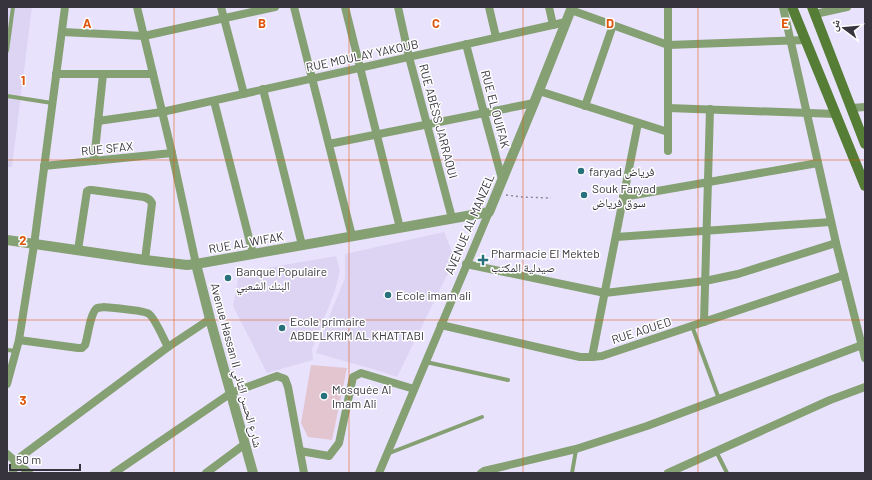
<svg xmlns="http://www.w3.org/2000/svg" width="872" height="480" viewBox="0 0 872 480" font-family="Barlow,'Noto Naskh Arabic',sans-serif">
<rect width="100%" height="100%" fill="#e9e2fd"/>
<g fill="#ddd4f4">
<path d="M7,7h25l-20,160h-5z"/>
<path d="M444,232l11,27 -58,118 -21,-7 -25,-7 -35,-10 15,-41 14,-34v-24z"/>
<path d="M336,256l4,14 -5,21 -23,58 1,11 -46,13 -34,-67 6,-33z"/>
</g>
<path fill="#e3c5d0" d="M311,365l36,3 -15,72 -24,-3 -7,-14z"/>
<g fill="none" stroke-linecap="round" stroke-linejoin="round">
<path stroke="#8c889a" stroke-width="1.5" stroke-dasharray="2 3" stroke-linecap="butt" d="M506,195l16,2 29,1"/>
<g stroke="#85a072" stroke-width="4">
<path d="M7,51l6,-44"/>
<path d="M7,96l45,7"/>
<path d="M692,326l27,73"/>
<path d="M7,350l9,1"/>
<path d="M426,362l82,18"/>
<path d="M716,451l11,22"/>
<path d="M387,454l95,-37"/>
<path d="M572,473l4,-23"/>
</g>
<g stroke="#85a072" stroke-width="8">
<path d="M137,7l35,146 24,111"/>
<path d="M221,7l23,87"/>
<path d="M294,7l58,229"/>
<path d="M345,7l55,221"/>
<path d="M398,7l11,50 43,161"/>
<path d="M489,7l7,30"/>
<path d="M549,7l4,18"/>
<path d="M668,7v144"/>
<path d="M783,7l53,236 29,115"/>
<path d="M571,10l97,35 138,-5"/>
<path d="M815,14l32,-7"/>
<path d="M62,32l82,4 131,-29"/>
<path d="M466,44l18,69 18,66"/>
<path d="M56,74h97"/>
<path d="M263,89l39,156"/>
<path d="M539,91l129,41"/>
<path d="M214,101l39,153"/>
<path d="M585,106l28,-81"/>
<path d="M668,108l168,6"/>
<path d="M851,108l14,-1"/>
<path d="M98,121l64,-9 404,-90"/>
<path d="M329,144l205,-41"/>
<path d="M94,161l9,-87"/>
<path d="M44,166l128,-13"/>
<path d="M623,197l195,-34"/>
<path d="M616,237l215,-15"/>
<path d="M78,250l9,-59 2,-1h3l52,7c4,1 6,2 8,6l-7,57"/>
<path d="M466,264l139,29 100,-12 33,-7 98,-31"/>
<path d="M704,322l6,-213"/>
<path d="M441,325l139,32h12l10,-1 242,-81"/>
<path d="M19,340l59,8h4l3,-3c3,-8 5,-32 12,-37 1,0 6,-1 7,-1 8,1 40,3 45,7 6,4 15,26 19,33"/>
<path d="M592,357l46,-234"/>
<path d="M7,384l12,-44 15,-95 31,-238"/>
<path d="M300,451l29,5 10,-13 14,-66 8,-4 53,16"/>
<path d="M7,454l22,19"/>
<path d="M13,473l2,-12 153,-114 42,-28"/>
<path d="M114,473l117,-80 46,-17 8,3 3,8 16,86"/>
<path d="M206,473l39,-29"/>
<path d="M379,473l110,-261"/>
<path d="M481,473l3,-2 92,-22 71,-23 215,-81"/>
<path d="M668,473l162,-73 35,-13"/>
</g>
<g stroke="#85a072" stroke-width="10">
<path d="M7,240l138,20 42,5 9,-1 293,-52 45,-109 38,-96"/>
<path d="M196,264l14,55 43,154"/>
</g>
<g stroke="#567d35" stroke-width="10">
<path d="M792,7l73,179"/>
<path d="M812,7l53,137"/>
</g>
</g>
<path fill="none" stroke="#df570e" stroke-width="1" stroke-opacity="0.55" d="M174,7v466M349,7v466M523,7v466M698,7v466M7,160h858M7,320h858"/>
<g fill="#28707b" stroke="#fff" stroke-width="1.5">
<circle cx="581" cy="171" r="4"/>
<circle cx="584" cy="195" r="4"/>
<path d="M481 254h4v4h4v4h-4v4h-4v-4h-4v-4h4z"/>
<circle cx="228" cy="278" r="4"/>
<circle cx="388" cy="295" r="4"/>
<circle cx="282" cy="328" r="4"/>
<circle cx="324" cy="396" r="4"/>
</g>
<g text-anchor="middle" dominant-baseline="central" stroke-width="3" stroke-linejoin="round" paint-order="stroke">
<g font-size="12" fill="#37343e" stroke="#fff">
<text transform="translate(362 55) rotate(-12)">RUE MOULAY YAKOUB</text>
<text transform="translate(496 109) rotate(75)">RUE EL OUIFAK</text>
<text transform="translate(439 121) rotate(75)">RUE ABÈSS JARRAOUI</text>
<text transform="translate(107 148) rotate(-6)">RUE SFAX</text>
<text transform="translate(469 224) rotate(-67)">AVENUE AL MANZEL</text>
<text transform="translate(246 242) rotate(-10)">RUE AL WIFAK</text>
<text transform="translate(641 330) rotate(-18)">RUE AOUED</text>
<text transform="translate(237 365) rotate(75)">Avenue Hassan II شارع الحسن الثاني</text>
</g>
<g font-size="12" fill="#37343e" stroke="#fff" text-anchor="start">
<text x="589" y="171">faryad فرياض</text>
<text x="592" y="188">Souk Faryad<tspan x="592" dy="14">سوق فرياض</tspan></text>
<text x="491" y="253">Pharmacie El Mekteb<tspan x="491" dy="14">صيدلية المكتب</tspan></text>
<text x="236" y="271">Banque Populaire<tspan x="236" dy="14">البنك الشعبي</tspan></text>
<text x="396" y="295">Ecole imam ali</text>
<text x="290" y="321">Ecole primaire<tspan x="290" dy="14">ABDELKRIM AL KHATTABI</tspan></text>
<text x="332" y="389">Mosquée Al<tspan x="332" dy="14">Imam Ali</tspan></text>
</g>
</g>
<g font-size="13" text-anchor="middle" font-weight="bold" fill="#df570e" stroke="#fff" stroke-width="3" stroke-linejoin="round" paint-order="stroke">
<text x="87" y="28">A</text>
<text x="262" y="28">B</text>
<text x="436" y="28">C</text>
<text x="610" y="28">D</text>
<text x="785" y="28">E</text>
<text x="23" y="85">1</text>
<text x="23" y="245">2</text>
<text x="23" y="405">3</text>
</g>
<rect width="872" height="480" fill="none" stroke="#37343e" stroke-width="16"/>
<g transform="translate(844 28) rotate(286)" stroke="#ffffff" stroke-width="3" paint-order="stroke">
<path d="M0-3L7 15L0 10L-7 15Z" fill="#37343e"/>
<text y="-6" font-size="11" font-weight="bold" text-anchor="middle" fill="#37343e">ش</text>
</g>
<path d="M10 464v6h70v-6" fill="none" stroke="#37343e" stroke-width="2"/>
<text x="16" y="464" font-size="12" fill="#37343e" stroke="#ffffff" stroke-width="3" paint-order="stroke">50 m</text>
</svg>
